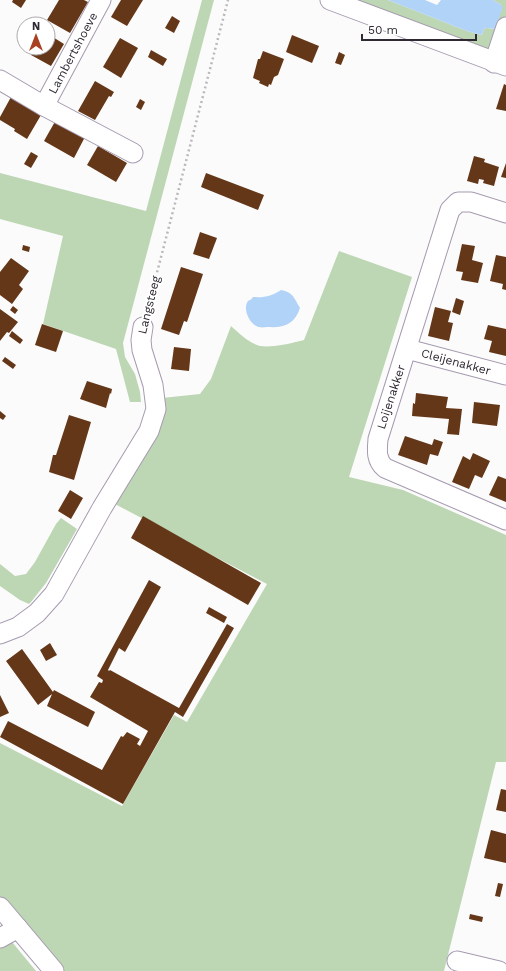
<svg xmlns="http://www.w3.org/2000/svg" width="506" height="971" viewBox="0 0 506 971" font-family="'Work Sans',sans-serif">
<rect width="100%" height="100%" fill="#fbfbfb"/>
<g fill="#bdd6b4">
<path d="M202,0h12l-91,343 2,14 10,17 5,18 1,10h-11l-14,-53 -73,-25 20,-88 -63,-17v-46l146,38z"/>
<path d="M348,0h40l79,31 15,4 2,-6 3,-1 8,1 7,-22 -2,-3 -7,-4h13v16l-10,34 -3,2z"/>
<path d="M339,251l73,26 -63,200 54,13 103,45v227h-10l-52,209h-384l-60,-73v-155l122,63 52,-91 13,7 80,-138 -154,-81 49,-105 38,-4 11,-15 20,-53c9,8 18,17 29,20 13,2 32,-3 44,-6z"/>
<path d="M61,518l16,11 -31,54 -15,19 -2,2 -9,-4 -20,-14v-22l15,12 11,-2 9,-12 21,-38z"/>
<path d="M12,942l24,29h-36v-24z"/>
</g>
<g fill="#b2d3f8">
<path d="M388,0h37l12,5 4,-5h52l7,4 3,3 -8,22 -8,-1 -3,1 -2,6 -15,-4z"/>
<path d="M281,290c12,2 13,8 19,18 -5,16 -16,20 -32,19 -2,0 -6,1 -9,0 -9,-2 -17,-18 -11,-26 2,-1 4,-2 5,-4 11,1 19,-1 28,-7z"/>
</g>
<g fill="#653719">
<path d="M13,0h13l-5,8 -9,-6z"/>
<path d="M59,0h25l4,2 -18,31 -23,-13z"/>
<path d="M121,0h22l-16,26 -16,-9z"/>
<path d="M172,16l8,5 -6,12 -9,-5z"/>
<path d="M48,34l16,10 -13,22 -20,-11 2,-3 -7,-4h22z"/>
<path d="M292,35l27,11 -7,17 -26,-11z"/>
<path d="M120,38l18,10 -17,30 -18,-11z"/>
<path d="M151,50l16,9 -4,7 -15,-9z"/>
<path d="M263,51l21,8 -6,16 -4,2 -3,8 -2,-1 -1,3 -9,-4 1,-2 -7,-3 5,-19h2z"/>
<path d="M339,52l6,3 -4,10 -6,-2z"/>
<path d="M95,81l19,11 -3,5 -2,-1 -14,24 -17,-9z"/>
<path d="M504,84l2,1v26l-10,-2z"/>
<path d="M11,97l30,18 -14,24 -13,-8 1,-2 -15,-9v-3z"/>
<path d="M140,99l5,3 -4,8 -5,-3z"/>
<path d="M57,118l29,17 -12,23 -30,-17z"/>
<path d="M98,146l29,17 -11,19 -29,-17z"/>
<path d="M31,152l7,4 -7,12 -7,-4z"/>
<path d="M474,156l11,3 -1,3 15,5 -5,19 -11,-3 1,-3 -5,-1 -1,5 -11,-3z"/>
<path d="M506,163v15l-5,-1z"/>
<path d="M206,173l58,22 -6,15 -57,-23z"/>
<path d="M200,232l17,6 -8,21 -16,-5z"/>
<path d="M462,244l13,2 -3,14 11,3 -5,20 -17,-3 2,-8 -7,-1z"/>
<path d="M23,245l7,2 -1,5 -7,-2z"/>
<path d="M496,255l10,2v33l-4,-1 1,-5 -13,-3z"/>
<path d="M11,258l18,13 -10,14 4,4 -11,15 -12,-9v-23z"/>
<path d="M181,267l22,7 -16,48 -3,-1 -5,14 -18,-6z"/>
<path d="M456,298l8,3 -4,14 -8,-3z"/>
<path d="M13,306l5,4 -3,4 -5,-4z"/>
<path d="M435,307l16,4 -3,11 5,1 -4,18 -21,-5z"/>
<path d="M0,309l18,13 -9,11 -2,-1 -7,9z"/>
<path d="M42,324l21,7 -7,21 -21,-7z"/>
<path d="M488,325l18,4v27l-17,-4 3,-11 -8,-2z"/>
<path d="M12,331l11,9 -3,4 -11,-8z"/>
<path d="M174,347l17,2 -2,22 -18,-2z"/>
<path d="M5,357l11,8 -3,4 -11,-8z"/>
<path d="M87,381l25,8 -1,5 -1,-1 -4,15 -26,-9z"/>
<path d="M416,393l32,4 -2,11 16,1 -3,26 -12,-1 2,-15 -37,-3 1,-13 2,1z"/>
<path d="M474,402l26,3 -3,21 -25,-3z"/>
<path d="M0,411l6,5 -3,4 -3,-2z"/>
<path d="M69,415l22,7 -17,58 -25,-8 4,-17h3z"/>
<path d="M405,436l27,9 2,-6 9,3 -5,14 -8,-2 -3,11 -29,-10z"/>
<path d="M473,453l17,8 -8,17 -7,-3 -6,14 -17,-7 11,-26 7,4z"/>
<path d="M498,476l8,3v23l-17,-7z"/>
<path d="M70,490l13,8 -12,21 -13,-8z"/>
<path d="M143,516l118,67 -13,22 -117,-67z"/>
<path d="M149,580l12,7 -36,65 -6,-4 -11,22 1,1 1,-1 69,38 48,-84 7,4 -51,89 -8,-5 -52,92 -123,-67 8,-16 94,49 19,-34 2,1 4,-5 13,7 -3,5 3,2 8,-15 -58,-34 9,-15 3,1 1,-3 -6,-4z"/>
<path d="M209,607l18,10 -3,6 -18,-10z"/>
<path d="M50,643l7,12 -11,6 -6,-11z"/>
<path d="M22,649l31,43 1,-2 41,22 -7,15 -41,-21 5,-12 -14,11 -32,-44z"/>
<path d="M0,695l9,18 -9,4z"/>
<path d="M501,789l5,1v22l-10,-2z"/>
<path d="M491,830l15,4v29l-22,-5z"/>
<path d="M498,883l5,1 -3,13 -5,-1z"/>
<path d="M470,914l13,3 -1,5 -13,-3z"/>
</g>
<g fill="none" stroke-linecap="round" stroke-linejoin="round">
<g stroke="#a69ab0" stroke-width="21">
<g id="minor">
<path d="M330,0l176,66"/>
<path d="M494,63l12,-36"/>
<path d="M0,80l44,26 89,47"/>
<path d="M44,106l57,-106"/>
<path d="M506,213l-35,-11h-13l-8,8 -72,229c-1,12 -2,21 7,29l121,52"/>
<path d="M407,349l99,26"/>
<path d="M0,634l18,-7 19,-14 17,-19 48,-86 47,-77 7,-22 -3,-24 -11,-35 -1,-10 2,-13"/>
<path d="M0,907l54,64"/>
<path d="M0,938l18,-10"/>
<path d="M457,961l42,10"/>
</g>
</g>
<path stroke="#b9b8bb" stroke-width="2.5" stroke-dasharray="2 3" stroke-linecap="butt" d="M147,311l81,-311"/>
<use href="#minor" stroke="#fff" stroke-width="19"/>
</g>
<g text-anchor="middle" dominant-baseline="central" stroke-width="4" stroke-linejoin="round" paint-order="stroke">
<g font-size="12" fill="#2e2932" stroke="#fff">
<text transform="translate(73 53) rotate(-62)">Lambertshoeve</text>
<text transform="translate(149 305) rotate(-76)">Langsteeg</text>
<text transform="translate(456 362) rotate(15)">Cleijenakker</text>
<text transform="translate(391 397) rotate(-72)">Loijenakker</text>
</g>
</g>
<g transform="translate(36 36)"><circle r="19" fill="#ffffff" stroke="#aba9ad"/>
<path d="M0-3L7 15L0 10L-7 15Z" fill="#a84021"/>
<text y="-6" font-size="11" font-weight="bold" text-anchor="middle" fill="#2e2932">N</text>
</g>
<path d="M362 34v6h114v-6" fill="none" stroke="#2e2932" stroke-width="2"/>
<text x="368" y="34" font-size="12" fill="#2e2932" stroke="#ffffff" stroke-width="3" paint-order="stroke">50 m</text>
</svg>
